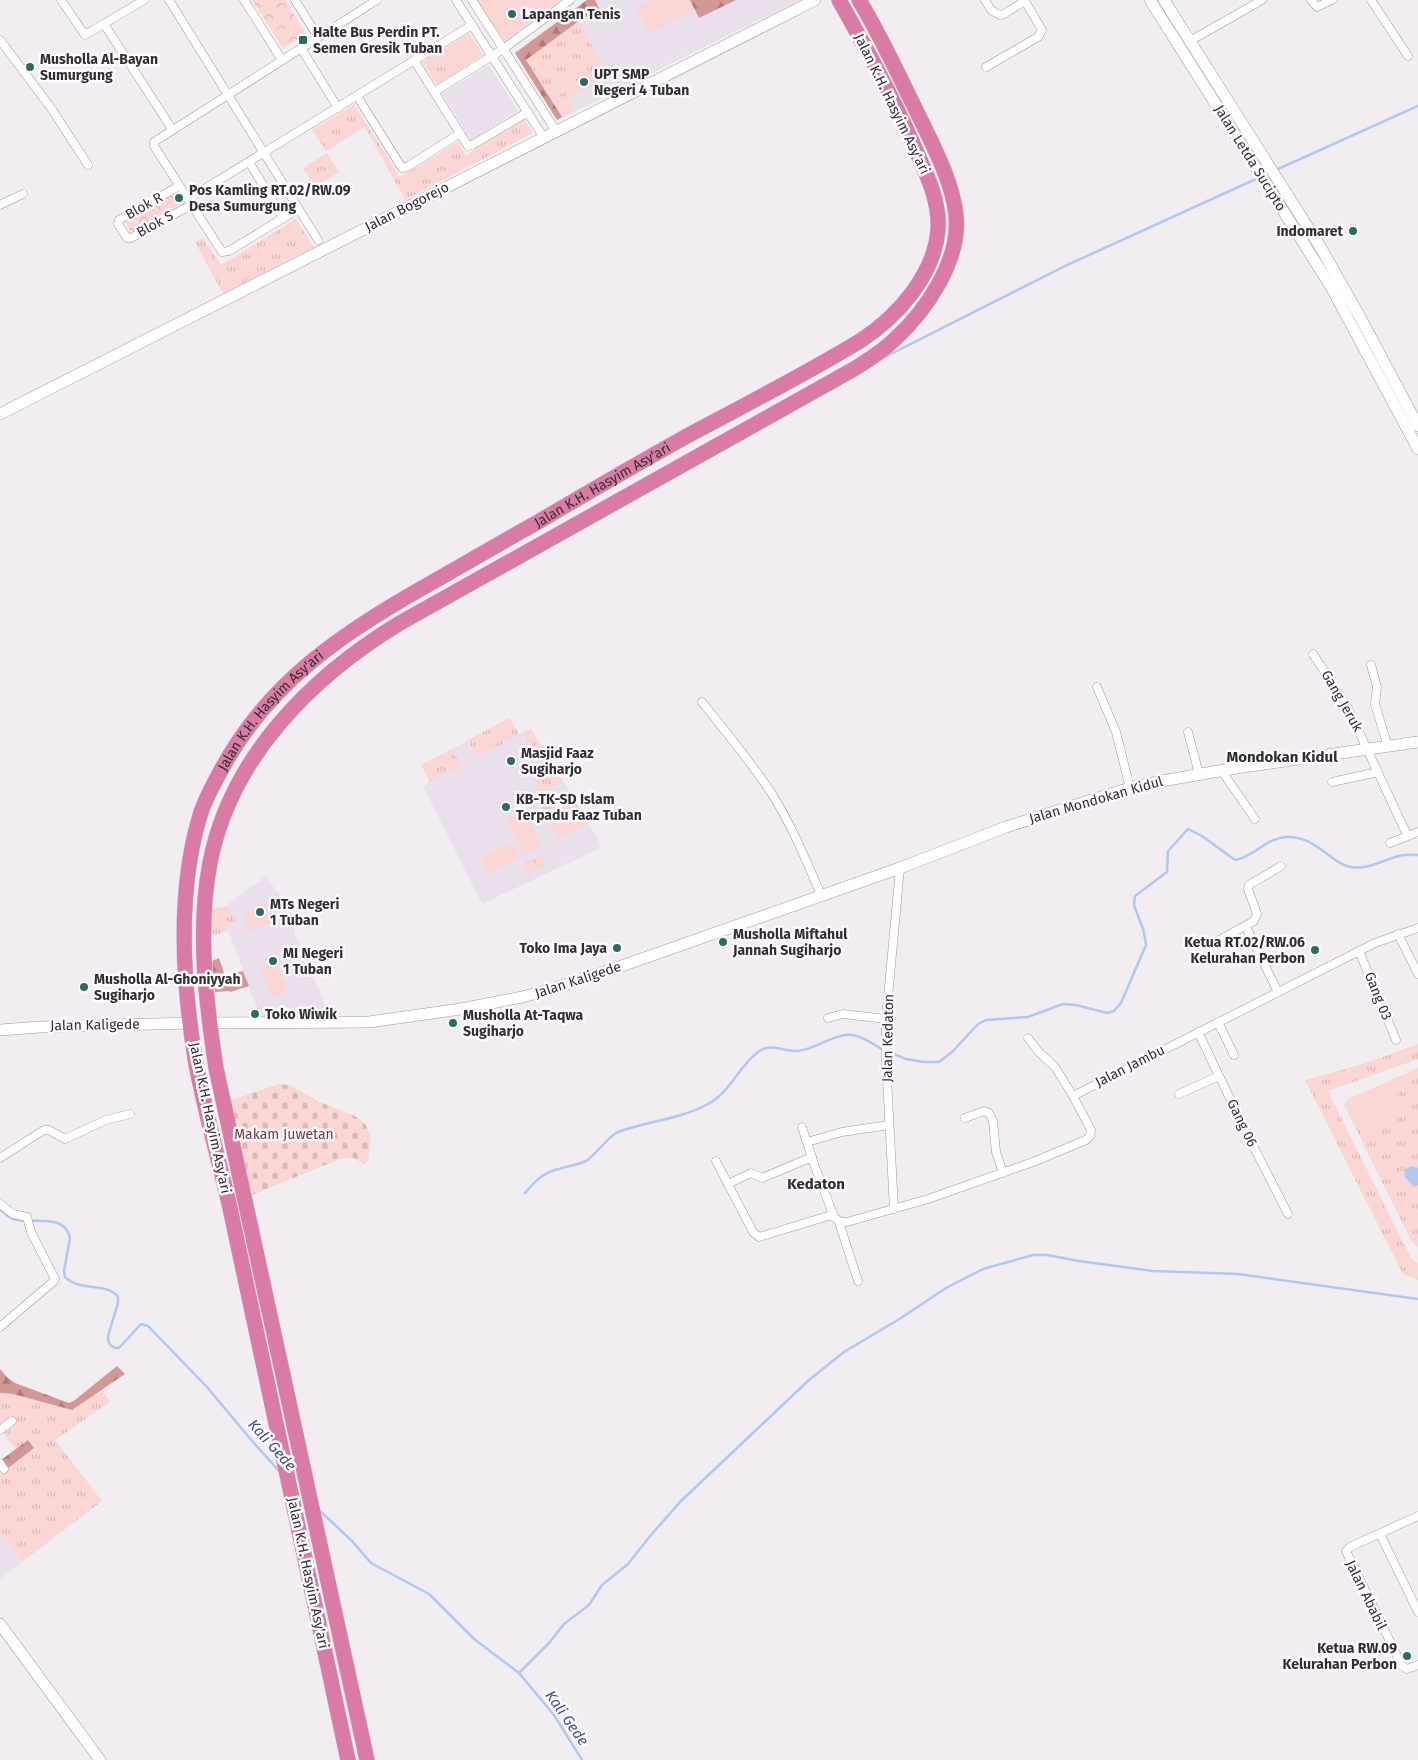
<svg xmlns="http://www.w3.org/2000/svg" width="1418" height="1760" viewBox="0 0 1418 1760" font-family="'Fira Sans',sans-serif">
<defs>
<pattern id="grass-tufts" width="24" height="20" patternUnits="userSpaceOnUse" patternTransform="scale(1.25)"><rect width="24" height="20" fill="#fad7d5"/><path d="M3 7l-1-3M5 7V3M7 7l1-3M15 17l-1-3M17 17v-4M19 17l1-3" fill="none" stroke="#d7b9b7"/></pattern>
<pattern id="forest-firs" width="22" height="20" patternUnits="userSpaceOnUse" patternTransform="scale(1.25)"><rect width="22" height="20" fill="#d29895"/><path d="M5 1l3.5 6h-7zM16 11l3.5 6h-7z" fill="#ab7c7a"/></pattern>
<pattern id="cemetery-stones" width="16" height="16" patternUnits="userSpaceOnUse" patternTransform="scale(1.25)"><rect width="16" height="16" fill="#fad7d5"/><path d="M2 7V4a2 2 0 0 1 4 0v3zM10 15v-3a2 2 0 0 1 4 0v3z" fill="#d7b9b7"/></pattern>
<pattern id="park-crowns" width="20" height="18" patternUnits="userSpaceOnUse" patternTransform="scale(1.25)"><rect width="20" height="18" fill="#fad7d5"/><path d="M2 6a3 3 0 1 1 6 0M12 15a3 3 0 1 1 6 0" fill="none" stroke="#d7b9b7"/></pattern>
</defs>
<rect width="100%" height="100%" fill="#f1edf1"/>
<g fill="#eae0eb">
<path d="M587,0h213l-243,120 -42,-67z"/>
<path d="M489,65l29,46 -47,29 -29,-46z"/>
<path d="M510,718l9,17 12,-6 66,108 3,11 -118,56 -59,-118 7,-4 -9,-17z"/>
<path d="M266,876l24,34 5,24 36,84 -70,1 -34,-92 10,-4 -11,-17z"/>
<path d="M0,1532l22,30 -22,17z"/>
</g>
<g fill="url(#grass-tufts)">
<path d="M579,21l29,56 -40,20 6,14 -12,6 -36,-57z"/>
<path d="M436,53l15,23 -14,9 -15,-23z"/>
<path d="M354,104l46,73 58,-35 8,13 58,-36 9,14 -128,67 -40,-73 -39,24 -14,-21z"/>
<path d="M327,153l12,19 -24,15 -12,-19z"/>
<path d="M296,219l18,28 -91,47 -28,-52 8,-4 18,27z"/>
<path d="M510,718l9,17 -42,22 -9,-17z"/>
<path d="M531,729l32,53 -22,11 -10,-23 10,-4 -10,-24 -4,1 -4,-10z"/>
<path d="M452,749l9,17 -31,16 -9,-17z"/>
<path d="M568,790l21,33 -31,15 -17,-34z"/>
<path d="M226,906l11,17 -10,4 1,4 -18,6 1,-27z"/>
<path d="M1418,1044v15l-90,32 83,167 7,6v16l-15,-6 -98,-194 58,-16z"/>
<path d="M1418,1068v180l-7,-8 -67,-135 4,-6 17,35 42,-20 -16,-34z"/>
<path d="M102,1389l8,13 -55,38 47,61 -80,61 -22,-30v-58l34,-26 -6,-8 -13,9 -12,-17 -3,1v-40l13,1 58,16z"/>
</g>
<g fill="url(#forest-firs)">
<path d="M587,0h8l5,10 -21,11 -53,39 36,57 -5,3 -42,-67z"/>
<path d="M690,0h46l-37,18z"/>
<path d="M219,958l6,18 18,-5 6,15 -19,6 -1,-1 -14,1 -3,-31z"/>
<path d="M117,1366l8,8 -53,36 -59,-16 -13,-1v-24l7,8 8,6 54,20 6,-3z"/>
<path d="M28,1440l6,8 -27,21 -6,-9z"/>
</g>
<path fill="url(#cemetery-stones)" d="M279,1084l10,1 31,17 35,14 10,8 6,11 -3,26 -5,3 -9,-6h-12l-90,37 -23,-94z"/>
<g fill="url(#park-crowns)">
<path d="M252,0h33l21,34 -23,15z"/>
<path d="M173,195l6,10 -48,27 -6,-10z"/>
<path d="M542,855l5,10 -19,9 -5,-10z"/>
</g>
<g fill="#fad7d5">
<path d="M477,0h84l-57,42z"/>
<path d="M652,0h37l5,10 -45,24 -13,-26z"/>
<path d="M469,33l14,22 -32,21 -15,-23z"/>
<path d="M571,72l7,12 -21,12 -7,-12z"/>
<path d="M524,810l18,36 -18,9 -18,-36z"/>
<path d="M512,843l8,15 -33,16 -7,-15z"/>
<path d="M265,901l13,19 -28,12 -7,-15z"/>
<path d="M276,962l12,30 -16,6 -12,-29z"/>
<path d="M1391,1080l16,34 -42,20 -17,-35z"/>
</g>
<path fill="#b1c7f5" d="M1412,1166l6,2v17l-4,2c-4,-7 -13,-8 -8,-18z"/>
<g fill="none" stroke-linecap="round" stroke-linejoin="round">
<g stroke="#b1c7f5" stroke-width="2.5">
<path d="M1278,169l140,-63"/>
<path d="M885,357l180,-91 191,-87"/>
<path d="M889,1052l17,7 18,3h15l13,-10 26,-28 8,-4 42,-3 35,-13 13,1 31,8 7,-2 7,-8 25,-58 -2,-13 -10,-27 1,-9 32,-24 1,-21 20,-22 14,7 33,24c19,-3 31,-22 51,-23 30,-2 43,26 65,30 17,3 32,-7 48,-11 6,-2 13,-1 19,-1"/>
<path d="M525,1193c10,-12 19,-21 34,-24 9,-3 18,-4 27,-8 12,-8 19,-22 32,-29 29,-11 63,-13 90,-28 23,-12 30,-37 50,-52 13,-10 26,0 40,-1 19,-2 36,-18 55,-16 11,2 21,10 31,15"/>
<path d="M0,1209c4,4 8,8 13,10 18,6 52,-7 57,19l-6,33 1,6c14,15 43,5 53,20v6l-10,33c-1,7 4,13 11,12l22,-24 7,2 58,60 47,56 27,30"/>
<path d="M320,1511l32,30 19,22 58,31 45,45 45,34 35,42 28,45"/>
<path d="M519,1673l30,-30 15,-19 25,-19 13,-20 26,-21 23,-29 30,-34 128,-121 35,-28 57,-34 45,-30 37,-19 50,-14h14l32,6 74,10 85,3 180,25"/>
</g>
<g stroke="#9e9a9f" stroke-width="9">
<g id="street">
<path d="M61,0l24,35 59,-35"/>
<path d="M169,0l149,240"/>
<path d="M244,0l38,60"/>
<path d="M295,0l23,37"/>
<path d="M456,0l88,138"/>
<path d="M472,0l84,131"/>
<path d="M985,0l6,10 9,5 4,-1 21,-13 17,29 -4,7 -52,30"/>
<path d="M1311,0l6,7 15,-7"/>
<path d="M1371,0l37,56"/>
<path d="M104,24l68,105"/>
<path d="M0,40l51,68 37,57"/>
<path d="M1190,41l72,-41"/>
<path d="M301,48l37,60"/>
<path d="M414,60l54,86 4,-1 56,-33"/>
<path d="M434,92l69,-43 67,-49"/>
<path d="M357,96l45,72 5,-1 52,-33"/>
<path d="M249,162l34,56"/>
<path d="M179,186l-60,34 -1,4 9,14h4l60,-33"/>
<path d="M188,199l284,-174"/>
<path d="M0,205l23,-11"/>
<path d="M298,209l-69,42 -7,1 -68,-106v-4l223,-142"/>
<path d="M1313,654l34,52 60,129"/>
<path d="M1371,665l6,22 -2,17 13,43"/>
<path d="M1097,687l19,45 14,56"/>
<path d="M702,702c24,30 49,60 70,92 20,32 34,66 49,101"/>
<path d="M1188,732l11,42"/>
<path d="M1221,770l34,49"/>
<path d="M1332,782l46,-10"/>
<path d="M1390,843l28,-11"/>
<path d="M1246,927l32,65"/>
<path d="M1398,934l20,40"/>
<path d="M1212,944l42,-23 3,-7 -9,-25 1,-4 32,-19"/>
<path d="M1359,951l37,89"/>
<path d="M828,1018l15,-4 43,5"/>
<path d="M1218,1022l16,33"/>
<path d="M1198,1032l50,104 40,78"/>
<path d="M1028,1038l10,13 17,16 18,29"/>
<path d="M1179,1094l40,-18"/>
<path d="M965,1118l19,-7 5,2 4,8 3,31 7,21"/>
<path d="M802,1127l12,37 20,53"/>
<path d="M807,1142l35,-10 47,-7"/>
<path d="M0,1158l44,-28h5l16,9 41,-19 24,-6"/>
<path d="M716,1161l37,71 6,5 69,-21h5l7,6h7l81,-23 105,-37 53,-22 4,-4 1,-6 -18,-34 302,-153 43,-15"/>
<path d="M728,1184l23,-11 11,5 50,-21"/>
<path d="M0,1204l13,10 14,3 4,15 24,47 -1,2 -54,46"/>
<path d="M894,1209l-8,-149v-41l14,-151"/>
<path d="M839,1222l19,59"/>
<path d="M0,1430l12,-9"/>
<path d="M0,1463l4,6"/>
<path d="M1418,1516l-68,31 -4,4 56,115 5,3 11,-4"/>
<path d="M1380,1534l38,78"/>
</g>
</g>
<g stroke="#9e9a9f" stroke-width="12">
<g id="secondary">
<path d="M1150,0l180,285 88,164"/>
<path d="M1164,0l157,248 39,69 58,109"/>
<path d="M0,414l815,-414"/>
<path d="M211,1023l158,-1 92,-13 61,-12 30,-8 61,-20 287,-101 106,-41 124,-39 26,-6 80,-14 182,-26"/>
<path d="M0,1030l40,-3 151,-4"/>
<path d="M0,1624l100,136"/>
</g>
</g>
<g stroke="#cdcdcd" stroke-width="16">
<g id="highway">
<path id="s1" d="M348,1760l-118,-552c-11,-48 -25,-96 -34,-144 -13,-77 -19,-169 3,-245 4,-16 12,-30 20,-45 48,-92 124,-141 212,-191 35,-20 71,-41 107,-61 49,-29 99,-58 149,-86 58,-31 117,-61 173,-95 37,-24 75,-66 78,-112 2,-29 -13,-58 -24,-83 -22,-51 -48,-98 -75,-146"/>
<path d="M367,1760l-151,-692c-10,-66 -19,-138 -6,-205 20,-105 101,-186 190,-240l454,-254c14,-9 28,-17 40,-29 32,-29 67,-80 62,-125 -4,-36 -24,-71 -39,-103 -19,-38 -36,-76 -58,-112"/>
</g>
</g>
<use href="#street" stroke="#fff" stroke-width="8"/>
<use href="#secondary" stroke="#fff" stroke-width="11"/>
<use href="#highway" stroke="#d97ba5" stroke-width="15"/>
</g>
<g fill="#296d5f" stroke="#fefaff" stroke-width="2">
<circle cx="512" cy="14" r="5"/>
<rect x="298" y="35" width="10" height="10" rx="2.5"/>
<circle cx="30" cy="67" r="5"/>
<circle cx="584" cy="82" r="5"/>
<circle cx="179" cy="198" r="5"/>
<circle cx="1353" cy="231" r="5"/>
<circle cx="511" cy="761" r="5"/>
<circle cx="506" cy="807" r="5"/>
<circle cx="260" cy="912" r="5"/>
<circle cx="723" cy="942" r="5"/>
<circle cx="617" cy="948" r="5"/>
<circle cx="1315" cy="950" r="5"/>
<circle cx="273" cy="961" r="5"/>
<circle cx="84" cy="987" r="5"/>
<circle cx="255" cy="1014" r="5"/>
<circle cx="453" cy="1023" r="5"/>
<circle cx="1407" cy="1656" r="5"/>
</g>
<g text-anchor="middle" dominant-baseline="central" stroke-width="5" stroke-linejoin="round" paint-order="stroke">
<g font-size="14" font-weight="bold" fill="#302f30" stroke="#fefaff" text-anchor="start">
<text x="522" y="14">Lapangan Tenis</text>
<text x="313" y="32">Halte Bus Perdin PT.<tspan x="313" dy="16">Semen Gresik Tuban</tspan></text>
<text x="40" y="59">Musholla Al-Bayan<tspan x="40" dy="16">Sumurgung</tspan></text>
<text x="594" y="74">UPT SMP<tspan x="594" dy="16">Negeri 4 Tuban</tspan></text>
<text x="189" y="190">Pos Kamling RT.02/RW.09<tspan x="189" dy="16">Desa Sumurgung</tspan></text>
<text x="1343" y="231" text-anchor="end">Indomaret</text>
<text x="521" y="753">Masjid Faaz<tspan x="521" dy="16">Sugiharjo</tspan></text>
<text x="516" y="799">KB-TK-SD Islam<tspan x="516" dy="16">Terpadu Faaz Tuban</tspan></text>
<text x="270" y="904">MTs Negeri<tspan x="270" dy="16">1 Tuban</tspan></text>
<text x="733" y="934">Musholla Miftahul<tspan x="733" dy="16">Jannah Sugiharjo</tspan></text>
<text x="1305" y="942" text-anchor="end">Ketua RT.02/RW.06<tspan x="1305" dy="16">Kelurahan Perbon</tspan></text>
<text x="607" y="948" text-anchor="end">Toko Ima Jaya</text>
<text x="283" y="953">MI Negeri<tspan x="283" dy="16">1 Tuban</tspan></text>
<text x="94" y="979">Musholla Al-Ghoniyyah<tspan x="94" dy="16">Sugiharjo</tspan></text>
<text x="265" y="1014">Toko Wiwik</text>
<text x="463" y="1015">Musholla At-Taqwa<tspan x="463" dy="16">Sugiharjo</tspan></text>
<text x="1397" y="1648" text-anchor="end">Ketua RW.09<tspan x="1397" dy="16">Kelurahan Perbon</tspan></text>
</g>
<g font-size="14" fill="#302f30" stroke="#fefaff">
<text transform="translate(892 104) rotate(64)">Jalan K.H. Hasyim Asy'ari</text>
<text transform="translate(1250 158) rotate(58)">Jalan Letda Sucipto</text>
<text transform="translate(144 206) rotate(-29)">Blok R</text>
<text transform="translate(407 207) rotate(-27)">Jalan Bogorejo</text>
<text transform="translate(155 224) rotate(-29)">Blok S</text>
<text stroke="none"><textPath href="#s1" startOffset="1496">Jalan K.H. Hasyim Asy'ari</textPath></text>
<text transform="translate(1342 701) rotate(60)">Gang Jeruk</text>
<text stroke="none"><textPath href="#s1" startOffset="1091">Jalan K.H. Hasyim Asy'ari</textPath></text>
<text transform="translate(1096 800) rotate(-16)">Jalan Mondokan Kidul</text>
<text transform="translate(578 980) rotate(-18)">Jalan Kaligede</text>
<text transform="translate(1378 996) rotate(68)">Gang 03</text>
<text transform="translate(95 1025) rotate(-1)">Jalan Kaligede</text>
<text transform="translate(888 1038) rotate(-89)">Jalan Kedaton</text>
<text transform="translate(1130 1066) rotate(-27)">Jalan Jambu</text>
<text transform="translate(210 1118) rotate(78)">Jalan K.H. Hasyim Asy'ari</text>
<text transform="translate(1242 1123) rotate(64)">Gang 06</text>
<text transform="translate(308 1573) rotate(78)">Jalan K.H. Hasyim Asy'ari</text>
<text transform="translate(1366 1595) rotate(64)">Jalan Ababil</text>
</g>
<g font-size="14" fill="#7d3636" stroke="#fefaff">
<text x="284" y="1134">Makam Juwetan</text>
</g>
<g font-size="15" font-weight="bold" fill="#302f30" stroke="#fefaff">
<text x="1282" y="757">Mondokan Kidul</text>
<text x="816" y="1184">Kedaton</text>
</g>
<g font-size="15" font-style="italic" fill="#3b548e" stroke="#fefaff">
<text transform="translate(272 1445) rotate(48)">Kali Gede</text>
<text transform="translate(567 1718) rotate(55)">Kali Gede</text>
</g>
</g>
</svg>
